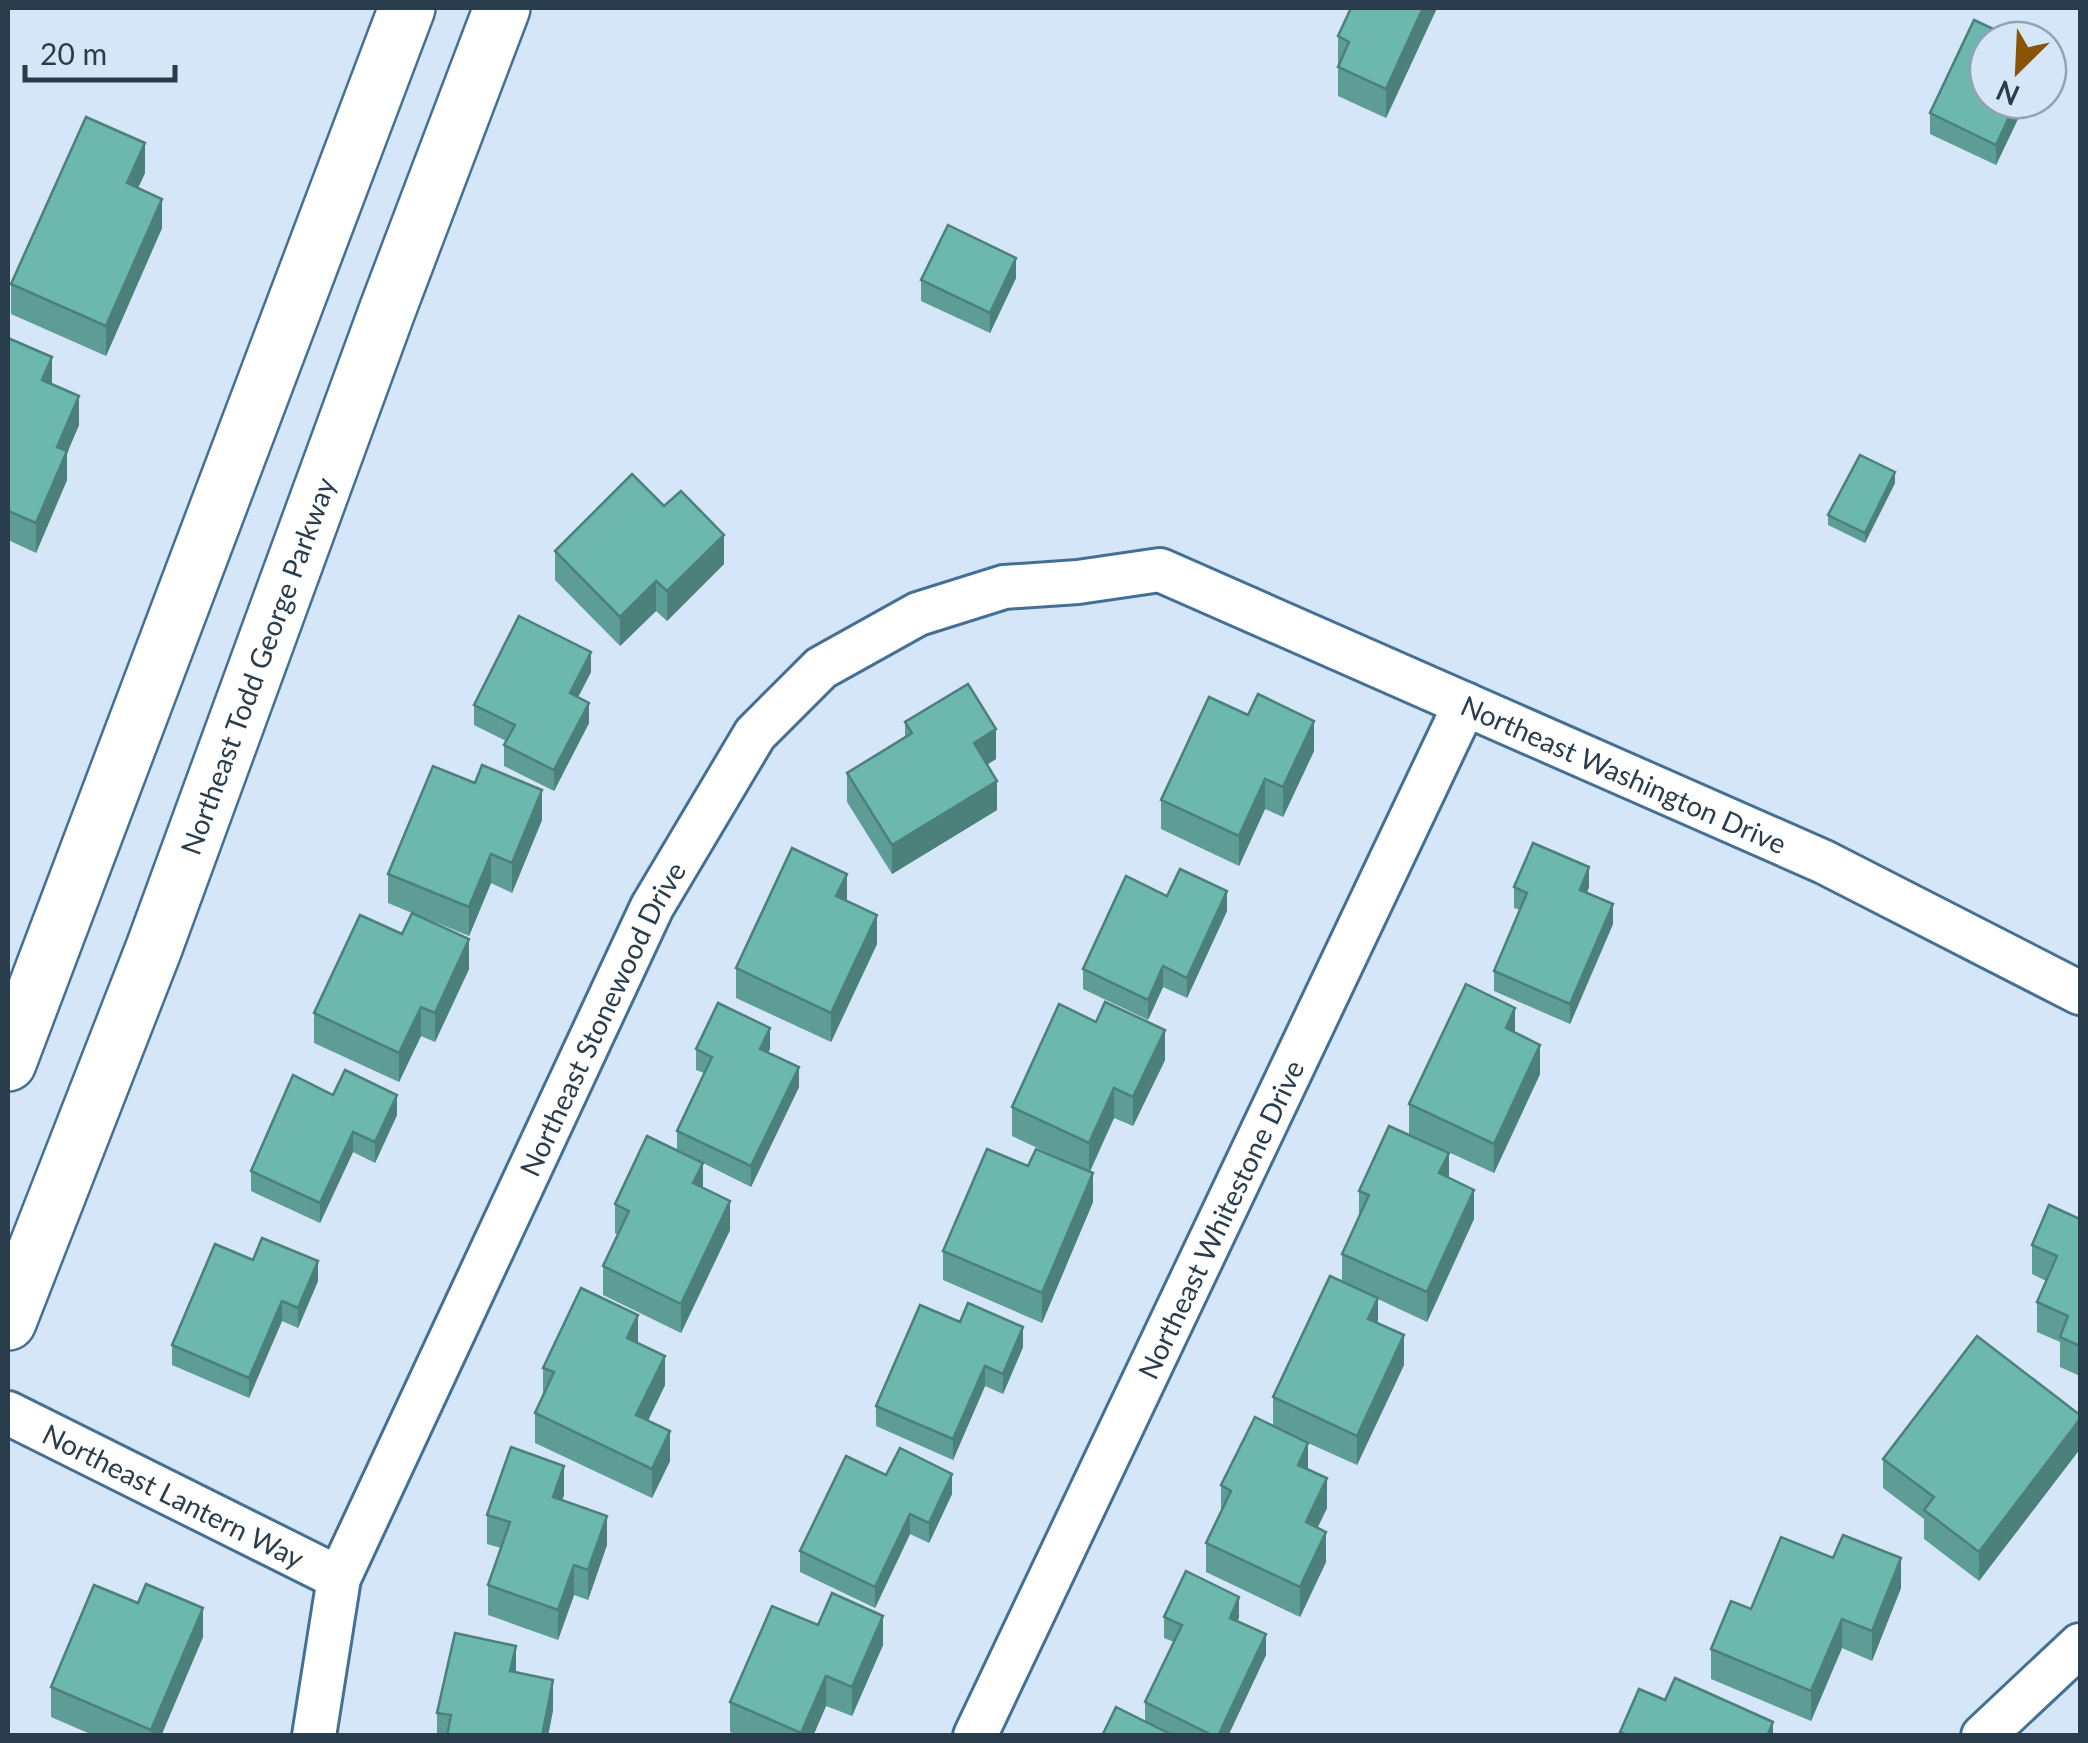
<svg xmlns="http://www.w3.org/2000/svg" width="2088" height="1743" viewBox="0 0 2088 1743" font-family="Lato,sans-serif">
<rect width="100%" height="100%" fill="#d4e6f7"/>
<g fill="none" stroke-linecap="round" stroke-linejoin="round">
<g stroke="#457095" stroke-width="48">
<g id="minor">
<path id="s1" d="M8,1413l331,165"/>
<path id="s2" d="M314,1736l25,-158 313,-671 103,-173 66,-66 97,-54 86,-27 74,-5 82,-12 664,292 256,131"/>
<path id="s3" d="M975,1736l490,-1032"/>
<path d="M1983,1736l97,-91"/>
</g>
</g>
<g stroke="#457095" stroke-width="60">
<g id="secondary">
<path d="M8,1063l399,-1055"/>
<path id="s4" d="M8,1322l146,-374 233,-637 115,-303"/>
</g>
</g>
<use href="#minor" stroke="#fff" stroke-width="42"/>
<use href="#secondary" stroke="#fff" stroke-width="55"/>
</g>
<g fill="#5d9d96">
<path d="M1351,8h86l-51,110 -48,-22v-60z"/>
<path d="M2027,100l-31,65 -66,-31v-21z"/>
<path d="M145,173l-7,15 24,40 -56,128 -95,-42v-30z"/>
<path d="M1016,278l-26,55 -69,-32v-21z"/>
<path d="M8,338l44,47 27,40 -12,28v27l-31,73 -28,-13z"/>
<path d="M1895,483l-30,60 -37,-18v-10z"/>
<path d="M555,551l169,13 -57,57 -11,-10 -36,35 -65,-66z"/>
<path d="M591,672l-13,25 11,26 -35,68 -50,-25v-21l2,-4 -32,-16v-20z"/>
<path d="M905,722l91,37 -9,5 10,46 -105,64 -45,-72v-29l58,-36z"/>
<path d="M1314,751l-31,66 -18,-8 -26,57 -78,-37v-29z"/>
<path d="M542,820l-30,73 -21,-10 -22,53 -51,-21 51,54 -34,73 -14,-6 -22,46 -85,-39v-30l88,-79 10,-21 -24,-10v-29z"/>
<path d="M1514,887h75l-2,6 26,31 -43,100 -76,-33v-20l26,-61 -6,-2z"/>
<path d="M1167,896l60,15 -40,87 -24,-11 -15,33 -65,-31v-20z"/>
<path d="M877,944l-46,98 -95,-44v-30z"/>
<path d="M696,1049h74l-2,3 31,35 -48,100 -48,-24v25l27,42 -49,103 -78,-38v-29l15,-31 -3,-2v-29l62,-54v-19l27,-58 -8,-3z"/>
<path d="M1165,1060l-32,66 -19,-8 -24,54 3,30 -51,121 -99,-43v-29l120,-91 -51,-24v-29z"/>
<path d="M1540,1074l-46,99 -85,-39v-30z"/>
<path d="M333,1095l64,20 -22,48 -22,-11 -33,71 -69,-32v-20z"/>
<path d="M1449,1178l25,41 -47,103 -49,-23v25l26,41 -47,100 -49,-22v27l19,38 -10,20 9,34 -26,55 -94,-45v-29l15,-32v-26l52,-59v-29l69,-116v-27l17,-38v-25z"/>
<path d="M2080,1219v157l-20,-9v-25l-23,-10v-30l9,-21 -14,-7v-29z"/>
<path d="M318,1281l-20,47 -16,-7 -33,77 -77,-33v-20z"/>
<path d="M960,1322l63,25 -20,47 -18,-8 -32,74 -77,-34v-20z"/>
<path d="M638,1343l27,42 -17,36 22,40 -18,37 -117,-55v-30l8,-17v-28z"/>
<path d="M2080,1419v30l-101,132 -55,-42v-20l-41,-31v-29z"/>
<path d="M886,1475l66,19 -23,49 -19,-9 -35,74 -75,-36v-21z"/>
<path d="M564,1495l-2,5 45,45 -19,55 -14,-5 -16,45 -70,-25v-30l13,-37 -14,-4v-29z"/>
<path d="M1833,1558l68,30 -29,73 -30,-13 -31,73 -100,-42v-30l40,-40z"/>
<path d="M1164,1617h75l-1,4 28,34 -38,81h-126l43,-15v-19l29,-60 -10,-4z"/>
<path d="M818,1625l65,20 -31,71 -26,-10 -13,30h-74l-9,-4v-30z"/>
<path d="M203,1637l-42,99h-66l-44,-19v-30z"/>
<path d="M516,1672l37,38 -5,26h-111v-23z"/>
</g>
<g fill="#4c807a">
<path d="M1423,8h14l-51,110v-29z"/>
<path d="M2017,100h10l-31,65v-20z"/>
<path d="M145,143v30l-18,39v-29z"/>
<path d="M162,199v29l-56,128v-30z"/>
<path d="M1016,258v20l-26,55v-20z"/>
<path d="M52,357v30l-10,-7z"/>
<path d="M79,396v29l-12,28v27l-31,73v-30l21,-76z"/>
<path d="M1895,472v11l-30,60v-10z"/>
<path d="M724,535v29l-57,57v-30z"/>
<path d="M656,581v30l-36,35v-29z"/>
<path d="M591,652v20l-21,41v-20z"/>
<path d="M589,703v20l-35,68v-21z"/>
<path d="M1314,721v30l-31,66v-30z"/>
<path d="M996,729v30l-22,14v-30z"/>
<path d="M1265,779v30l-26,57v-30z"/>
<path d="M997,781v29l-105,64v-29z"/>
<path d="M542,790v30l-30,73v-30z"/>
<path d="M491,854v29l-22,53v-29z"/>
<path d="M1589,867v20l-9,23v-20z"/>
<path d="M847,874v29l-11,-7z"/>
<path d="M1227,891v20l-40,87v-20z"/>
<path d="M1613,904v20l-43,100v-20z"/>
<path d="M877,915v29l-46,98v-29z"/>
<path d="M469,939v30l-34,73v-29z"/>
<path d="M1163,966v21l-15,33v-20z"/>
<path d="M421,1007v29l-22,46v-29z"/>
<path d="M1515,1008v29l-9,-9z"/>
<path d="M770,1028v21l-10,20v-20z"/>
<path d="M1165,1030v30l-32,66v-29z"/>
<path d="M1540,1045v29l-46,99v-29z"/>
<path d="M799,1067v20l-48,100v-21z"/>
<path d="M1114,1088v30l-25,54v-29z"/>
<path d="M397,1095v20l-22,48v-21z"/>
<path d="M353,1132v20l-33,71v-20z"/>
<path d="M1449,1153v29l-10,-9z"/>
<path d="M703,1163v30l-10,-10z"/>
<path d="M1093,1173v29l-51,121v-30z"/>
<path d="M1474,1190v29l-47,103v-30z"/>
<path d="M730,1201v29l-49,103v-29z"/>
<path d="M318,1261v20l-20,47v-20z"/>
<path d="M1378,1298v29l-10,-8z"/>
<path d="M282,1301v20l-33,77v-20z"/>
<path d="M638,1315v30l-11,-7z"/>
<path d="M1023,1327v20l-20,47v-20z"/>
<path d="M1404,1335v30l-47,100v-29z"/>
<path d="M665,1356v29l-29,60v-30z"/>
<path d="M985,1366v20l-32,74v-21z"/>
<path d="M2080,1419v30l-101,132v-29z"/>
<path d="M670,1431v30l-18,37v-29z"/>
<path d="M1308,1443v29l-10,-7z"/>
<path d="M564,1466v29l-11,32v-30z"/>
<path d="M952,1474v20l-23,49v-20z"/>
<path d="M1327,1478v30l-21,44v-30z"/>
<path d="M910,1514v20l-35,74v-21z"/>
<path d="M607,1516v29l-19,55v-30z"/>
<path d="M1326,1532v30l-26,55v-30z"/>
<path d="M1901,1558v30l-29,73v-30z"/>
<path d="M574,1565v30l-16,45v-30z"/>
<path d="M1239,1597v20l-9,21v-20z"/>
<path d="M203,1608v29l-42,99h-10v-6z"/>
<path d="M883,1616v29l-31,71v-29z"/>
<path d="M1842,1619v29l-31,73v-30z"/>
<path d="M1266,1634v21l-38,81h-10z"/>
<path d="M516,1646v30l-6,-5z"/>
<path d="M826,1676v30l-13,30h-12z"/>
<path d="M553,1680v30l-5,26h-6z"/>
<path d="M1773,1722v14h-6z"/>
</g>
<g fill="#6cb7ae" stroke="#4c807a" stroke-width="2.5">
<path d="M1351,8h72l-37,81 -48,-22 11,-25 -11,-6z"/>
<path d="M1974,20l43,20h-29v60h29l-21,45 -66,-32z"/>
<path d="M86,117l59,26 -18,40 35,16 -56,127 -95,-42z"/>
<path d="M948,225l68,33 -26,55 -69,-33z"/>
<path d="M8,338l44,19 -10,23 37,16 -22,51 10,4 -31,72 -28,-12z"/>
<path d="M1860,455l35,17 -30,61 -37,-18z"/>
<path d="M632,474l32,32 17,-15 43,44 -57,56 -11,-10 -36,36 -65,-66z"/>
<path d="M519,616l72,36 -21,41 19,10 -35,67 -50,-25 11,-20 -41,-20z"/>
<path d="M968,684l28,45 -22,14 23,38 -105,64 -45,-72 65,-40 -7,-11z"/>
<path d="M1258,694l56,27 -31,66 -18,-8 -26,57 -78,-36 48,-103 39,18z"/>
<path d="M482,765l60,25 -30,73 -21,-9 -22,53 -81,-33 45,-108 42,17z"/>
<path d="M1533,843l56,24 -9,23 33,14 -43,100 -76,-33 33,-78 -13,-6z"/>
<path d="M792,848l55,26 -11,22 41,19 -46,98 -95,-45z"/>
<path d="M1180,869l47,22 -40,87 -24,-12 -15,34 -65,-31 43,-93 41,20z"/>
<path d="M412,913l57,26 -34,74 -14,-6 -22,46 -85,-40 46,-98 42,19z"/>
<path d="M1466,984l49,24 -9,20 34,17 -46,99 -85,-40z"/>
<path d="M1105,1002l60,28 -32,67 -19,-9 -25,55 -77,-36 47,-103 37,18z"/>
<path d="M718,1003l52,25 -10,21 39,18 -48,99 -74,-35 35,-74 -16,-8z"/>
<path d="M345,1070l52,25 -22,47 -22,-10 -33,71 -69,-32 42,-96 40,20z"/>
<path d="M1389,1126l60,27 -10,20 35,17 -47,102 -85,-38 27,-59 -10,-4z"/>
<path d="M647,1136l56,27 -10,20 37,18 -49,103 -78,-38 26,-55 -14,-7z"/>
<path d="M987,1149l41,17 8,-17 57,24 -51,120 -99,-42z"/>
<path d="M2049,1205l31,14v127l-20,-9 8,-21 -31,-14 20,-46 -25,-11z"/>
<path d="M262,1238l56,23 -20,47 -16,-7 -33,77 -77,-33 43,-101 38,16z"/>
<path d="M1330,1276l48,22 -10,21 36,16 -47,101 -84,-39z"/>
<path d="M581,1288l57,27 -11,23 38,18 -29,59 34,16 -18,38 -117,-56 19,-41 -11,-4z"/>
<path d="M968,1303l55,24 -20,47 -18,-8 -32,73 -77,-33 44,-101 40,17z"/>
<path d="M1977,1336l103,79v4l-101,133 -55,-42 10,-13 -51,-38z"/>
<path d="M1255,1417l53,26 -10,22 29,13 -21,44 20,10 -26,55 -94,-44 25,-52 -10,-6z"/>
<path d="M511,1447l53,19 -11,31 54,19 -19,54 -14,-5 -16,45 -70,-25 22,-63 -23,-7z"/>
<path d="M900,1448l52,26 -23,49 -19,-9 -35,73 -75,-36 46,-95 40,19z"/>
<path d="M1843,1535l58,23 -29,73 -30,-12 -31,72 -100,-42 20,-48 20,8 30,-72 52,21z"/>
<path d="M1186,1571l53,26 -9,21 36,16 -48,102h-4l-69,-34 37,-77 -18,-8z"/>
<path d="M146,1584l57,24 -52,122 -100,-43 43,-102 44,18z"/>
<path d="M832,1593l51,23 -31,71 -26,-11 -25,57 -71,-31 42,-96 46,19z"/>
<path d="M455,1633l61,13 -6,25 43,9 -11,56h-95l4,-21 -14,-2z"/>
<path d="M1675,1678l98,44 -6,14h-138l-9,-4 19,-43 26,11z"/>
<path d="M1116,1707l58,29h-72z"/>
</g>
<g text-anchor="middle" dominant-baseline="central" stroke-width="8" stroke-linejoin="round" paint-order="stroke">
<g font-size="28" fill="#2a3d4d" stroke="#d4e6f7">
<text stroke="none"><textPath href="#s4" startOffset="702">Northeast Todd George Parkway</textPath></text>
<text stroke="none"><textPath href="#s2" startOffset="2060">Northeast Washington Drive</textPath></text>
<text stroke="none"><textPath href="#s2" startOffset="778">Northeast Stonewood Drive</textPath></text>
<text stroke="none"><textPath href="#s3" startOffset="572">Northeast Whitestone Drive</textPath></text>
<text stroke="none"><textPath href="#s1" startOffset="185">Northeast Lantern Way</textPath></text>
</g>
</g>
<rect width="2088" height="1743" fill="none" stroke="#2a3d4d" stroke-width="20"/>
<g transform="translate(2018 70) rotate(204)"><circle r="48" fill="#d4e6f7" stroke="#90a2b3" stroke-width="2.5"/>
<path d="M0-8L18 38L0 25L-18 38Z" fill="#8a5305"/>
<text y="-15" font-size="28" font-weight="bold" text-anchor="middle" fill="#2a3d4d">N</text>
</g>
<path d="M25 65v15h150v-15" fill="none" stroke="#2a3d4d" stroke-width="5"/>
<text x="40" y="65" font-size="30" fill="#2a3d4d" stroke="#d4e6f7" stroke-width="8" paint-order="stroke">20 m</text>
</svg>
